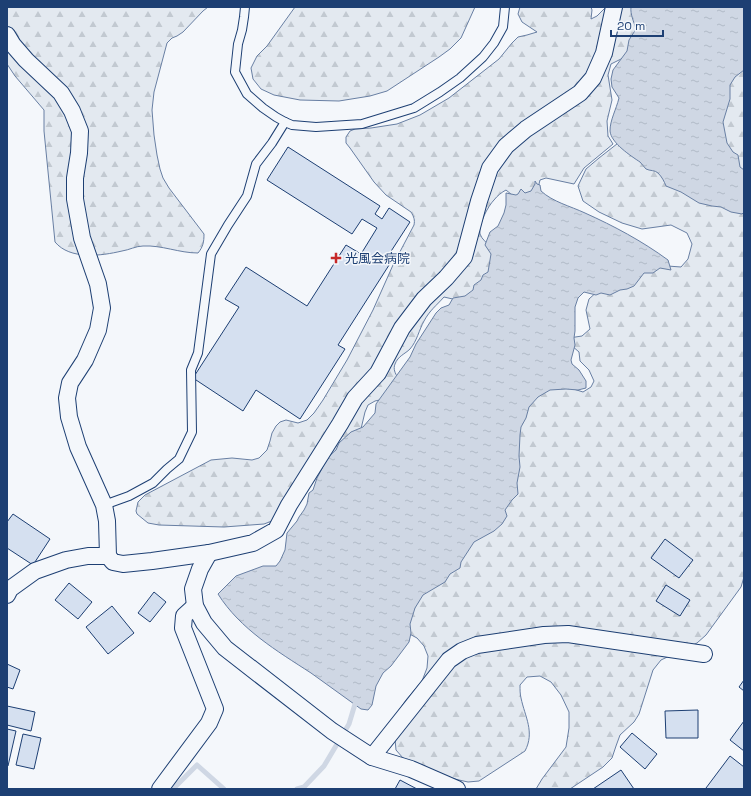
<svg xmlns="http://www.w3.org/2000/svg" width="751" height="796" viewBox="0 0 751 796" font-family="'Space Grotesk','Noto Sans JP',sans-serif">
<defs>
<pattern id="forest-firs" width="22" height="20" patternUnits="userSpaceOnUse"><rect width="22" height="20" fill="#e3e9f0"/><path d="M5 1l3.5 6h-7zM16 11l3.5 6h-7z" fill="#c2c9d1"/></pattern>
<pattern id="water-ripples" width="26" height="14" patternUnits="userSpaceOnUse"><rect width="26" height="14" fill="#cfd7e4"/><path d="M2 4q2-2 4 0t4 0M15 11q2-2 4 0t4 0" fill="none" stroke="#b1bac7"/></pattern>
</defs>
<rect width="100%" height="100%" fill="#f4f7fb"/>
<g fill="url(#forest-firs)" stroke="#687fa3">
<path d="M7,7h201l-5,4 -20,21 -6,4 -5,2 -5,5 -13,49 -2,18 2,25 3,20 3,14 3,9 6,10 35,46c0,8 -1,13 -6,19 -19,0 -36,-8 -55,-7 -7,0 -14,4 -21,5 -21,5 -52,9 -67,-9l-11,-111v-21l-29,-34 -8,-12z"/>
<path d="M295,7h180l-14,31 -11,11 -11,8 -52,34 -17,5 -31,5 -39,-1 -26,-5 -13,-6 -8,-10 -2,-11 6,-12 10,-10z"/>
<path d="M520,7h71l1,3 -1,9 6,-3 9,-9h38l-2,21 -11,26 -20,10 -3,11 4,25 -5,21 1,15 5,8 -29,24 -10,16 -28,-6 -6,2 -2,8 -21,11 -11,-9c-4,2 -9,6 -12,10 -6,6 -16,25 -14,34 2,6 7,8 10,13 2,2 3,5 5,8l-3,17 -21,25 -14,3 -13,-3c-8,9 -14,13 -20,24 -5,9 -7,20 -14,28 -5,5 -12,7 -15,15 -2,5 0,9 3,14l-14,21 -9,2 -7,4 -3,7 -5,21 -20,16 -21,14 -47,58 -8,3 -40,3 -65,-2 -11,-2 -11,-9 -1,-3 2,-9 7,-7 66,-35 21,-2 20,2 7,-2 8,-8 3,-9 2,-8 4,-7 4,-4 6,-2 12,3 9,-3 7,-7 9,-13 24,-40 26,-50 20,-45 21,-40c1,-5 0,-8 -3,-13l-25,-17 -12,-13 -24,-34 -4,-5v-6l4,-6 5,-2 16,-1 26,-4 23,-9 29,-17 50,-39 13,-16 6,-6 9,-2 10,-3 -15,-10 -4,-8z"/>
<path d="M744,62v115l-25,-41 5,-46z"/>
<path d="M622,140l122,67v370l-3,10 -35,48 -9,8 -36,17 -8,10 -14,44 -5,8 -14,13 -4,11 -4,12 -9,9 -33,22h-34l6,-10 24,-32 3,-19v-16l-8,-17 -10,-13 -11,-6 -13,1 -7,8c0,5 0,9 1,13 4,19 14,34 4,53l-46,30 -11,1 -18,-4 -47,-20 -7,-8 -2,-22 3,-15 9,-13 16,-19 5,-13 1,-12 -4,-10 -7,-8 -15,-8 112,-197 19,-42 28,-6 22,7 8,-5 3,-6 -5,-11 -9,-9 -1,-9 -8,-7 -2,-7 13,-2 8,-7 -4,-19 3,-11 11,-10 54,-24 27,2 7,-8 4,-15 -5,-11 -16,-8 -29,4 -20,-6 -23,-11 -16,-11 -5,-15 8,-17 13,-11z"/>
</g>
<g fill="url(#water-ripples)" stroke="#687fa3">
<path d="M631,7h113v63l-9,7 -5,8v14l-7,23 4,21 6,9 5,3 2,12 4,3v42l-2,2 -11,-2 -10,-5 -9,-1 -13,-3 -18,-11 -15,-6c-2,-5 -4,-9 -8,-13 -3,-3 -8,-2 -12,-4 -2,-2 -4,-5 -6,-7 -9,-6 -29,-19 -30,-31 0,-11 6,-21 9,-33l-7,-11 -1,-8 2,-9 14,-19 2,-11 7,-11c-2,-7 -6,-15 -5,-22z"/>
<path d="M535,181l2,3 3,1 1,6c12,11 29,15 44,22 29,13 57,28 83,47l3,10 -11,-2 -7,5h-9l-10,13 -7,3 -7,1 -10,5 -9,-2 -5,2 -12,-3 -6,6 -3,9v24l-1,7 1,7 -4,15 1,4 7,6 7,11v7l-8,2 -12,-1 -16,1 -12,7 -9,10 -3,11 -5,9 -1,8 -1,21 1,11 -3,16 1,11 -6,6 -7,10 2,6 -5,8 -8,7 -20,11 -13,20 -1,6 -10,6 -5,8 -22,13 -8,13 -5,16 1,9 -2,9 -18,24 -8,7 -7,13 -4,19 -4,5 -7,-1c-17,-12 -33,-24 -50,-36 -34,-22 -71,-44 -93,-79l18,-18 27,-10h13l4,-5 5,-11 2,-17 10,-12 2,-4 5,-7 3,-6 2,-11 4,-3 4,-12 11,-21 8,-7 3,-7 12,-11 12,-5 12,-14 1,-9 34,-47 6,-13 20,-31 5,-5 8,-3 4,-7 12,-2 8,-6 1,-5 7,-5 2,-5 5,-3 3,-18 -6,-9 5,-13 8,-6 6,-13 2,-8v-12l10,2 2,-1 3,-5 4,4 6,-2 4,-7z"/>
</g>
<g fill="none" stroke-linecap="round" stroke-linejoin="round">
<g stroke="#cfd7e4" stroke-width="5">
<path d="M173,789l24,-24 27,24"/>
<path d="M297,789l7,-2 20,-21 25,-42 6,-20"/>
</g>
</g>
<g fill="#d5e0f0" stroke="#1d3f73">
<path d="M288,147l92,59 -5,8 7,5 7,-11 21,14 -24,37 5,3 -53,83 7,4 -45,70 -44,-29 -13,21 -50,-33 46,-71 -14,-8 21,-32 61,39 39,-61 15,9 16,-26 -15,-9 -10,15 -85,-54z"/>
<path d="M13,514l37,25 -17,26 -26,-17v-26z"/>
<path d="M665,539l28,21 -14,18 -28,-20z"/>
<path d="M69,583l23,19 -14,17 -23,-19z"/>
<path d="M666,585l24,15 -10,16 -24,-15z"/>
<path d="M154,592l12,10 -16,20 -12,-9z"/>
<path d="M112,606l22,27 -26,21 -22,-27z"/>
<path d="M7,664l13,6 -7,19 -6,-2z"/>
<path d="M744,680v11l-5,-4z"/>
<path d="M7,706l28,6 -4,19 -24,-6z"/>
<path d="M698,710v28h-32l-1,-27z"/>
<path d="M744,721v30l-14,-11z"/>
<path d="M7,729l9,2 -8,35h-1z"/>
<path d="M632,733l25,21 -12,15 -25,-22z"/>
<path d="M23,734l18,4 -7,31 -18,-4z"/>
<path d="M730,756l14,11v22h-36l-2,-1z"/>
<path d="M621,770l13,19h-41z"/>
<path d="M400,780l17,9h-22z"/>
</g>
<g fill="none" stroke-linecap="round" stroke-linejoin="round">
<g stroke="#1d3f73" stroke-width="10">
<g id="lane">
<path d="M245,7l-1,10 -2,13 -4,14 -3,28 12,22 16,14 13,9 9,5 7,3 24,2 46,-3 52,-16 26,-16 20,-14 23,-21 11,-14 9,-16 2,-20"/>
<path d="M104,505l25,-9 24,-13 14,-14 12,-10 13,-27 -1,-62 7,-17 13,-99 17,-29 19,-29 9,-32 16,-21 13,-21"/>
</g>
</g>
<g stroke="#1d3f73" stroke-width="18">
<g id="street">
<path d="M7,35l6,10 13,15 35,33 11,18 8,20 -1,22 -4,25v21l7,39 16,46 4,24 -4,22 -13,30 -15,23 -3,15 2,19 9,30 26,58 3,16 1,35 5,6 10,2 29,-3 57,-8 44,-10 23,-13 13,-25 51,-81 15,-26 23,-25 24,-45 22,-29 22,-21 18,-21 15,-56 11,-33 16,-22 20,-17 54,-36 13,-15 11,-25 10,-46"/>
<path d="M209,553l-9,16 -7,20 2,17 9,17 21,25 107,83 40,26 39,12 46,20"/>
<path d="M7,595l3,-6 25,-18 31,-11 22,-4h20"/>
<path d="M372,757l77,-97 13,-9 15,-6 67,-10 24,-1 136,20"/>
<path d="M160,789l49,-66 6,-14 -32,-81 1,-12 11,-10"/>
</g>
</g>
<use href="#lane" stroke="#f4f7fb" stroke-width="8"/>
<use href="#street" stroke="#f4f7fb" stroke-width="16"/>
</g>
<path fill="#c62828" stroke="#f4f7fb" stroke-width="1.5" d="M334 252h4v4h4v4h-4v4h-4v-4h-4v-4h4z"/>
<g text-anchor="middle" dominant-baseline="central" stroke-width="3" stroke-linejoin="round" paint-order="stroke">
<g font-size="13" fill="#1d3f73" stroke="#f4f7fb" text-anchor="start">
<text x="345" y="258">光風会病院</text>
</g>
</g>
<rect width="751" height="796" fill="none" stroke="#1d3f73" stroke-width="16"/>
<path d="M611 30v6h52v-6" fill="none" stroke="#1d3f73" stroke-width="2"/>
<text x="617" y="30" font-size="12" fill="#1d3f73" stroke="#f4f7fb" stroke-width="3" paint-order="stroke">20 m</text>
</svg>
